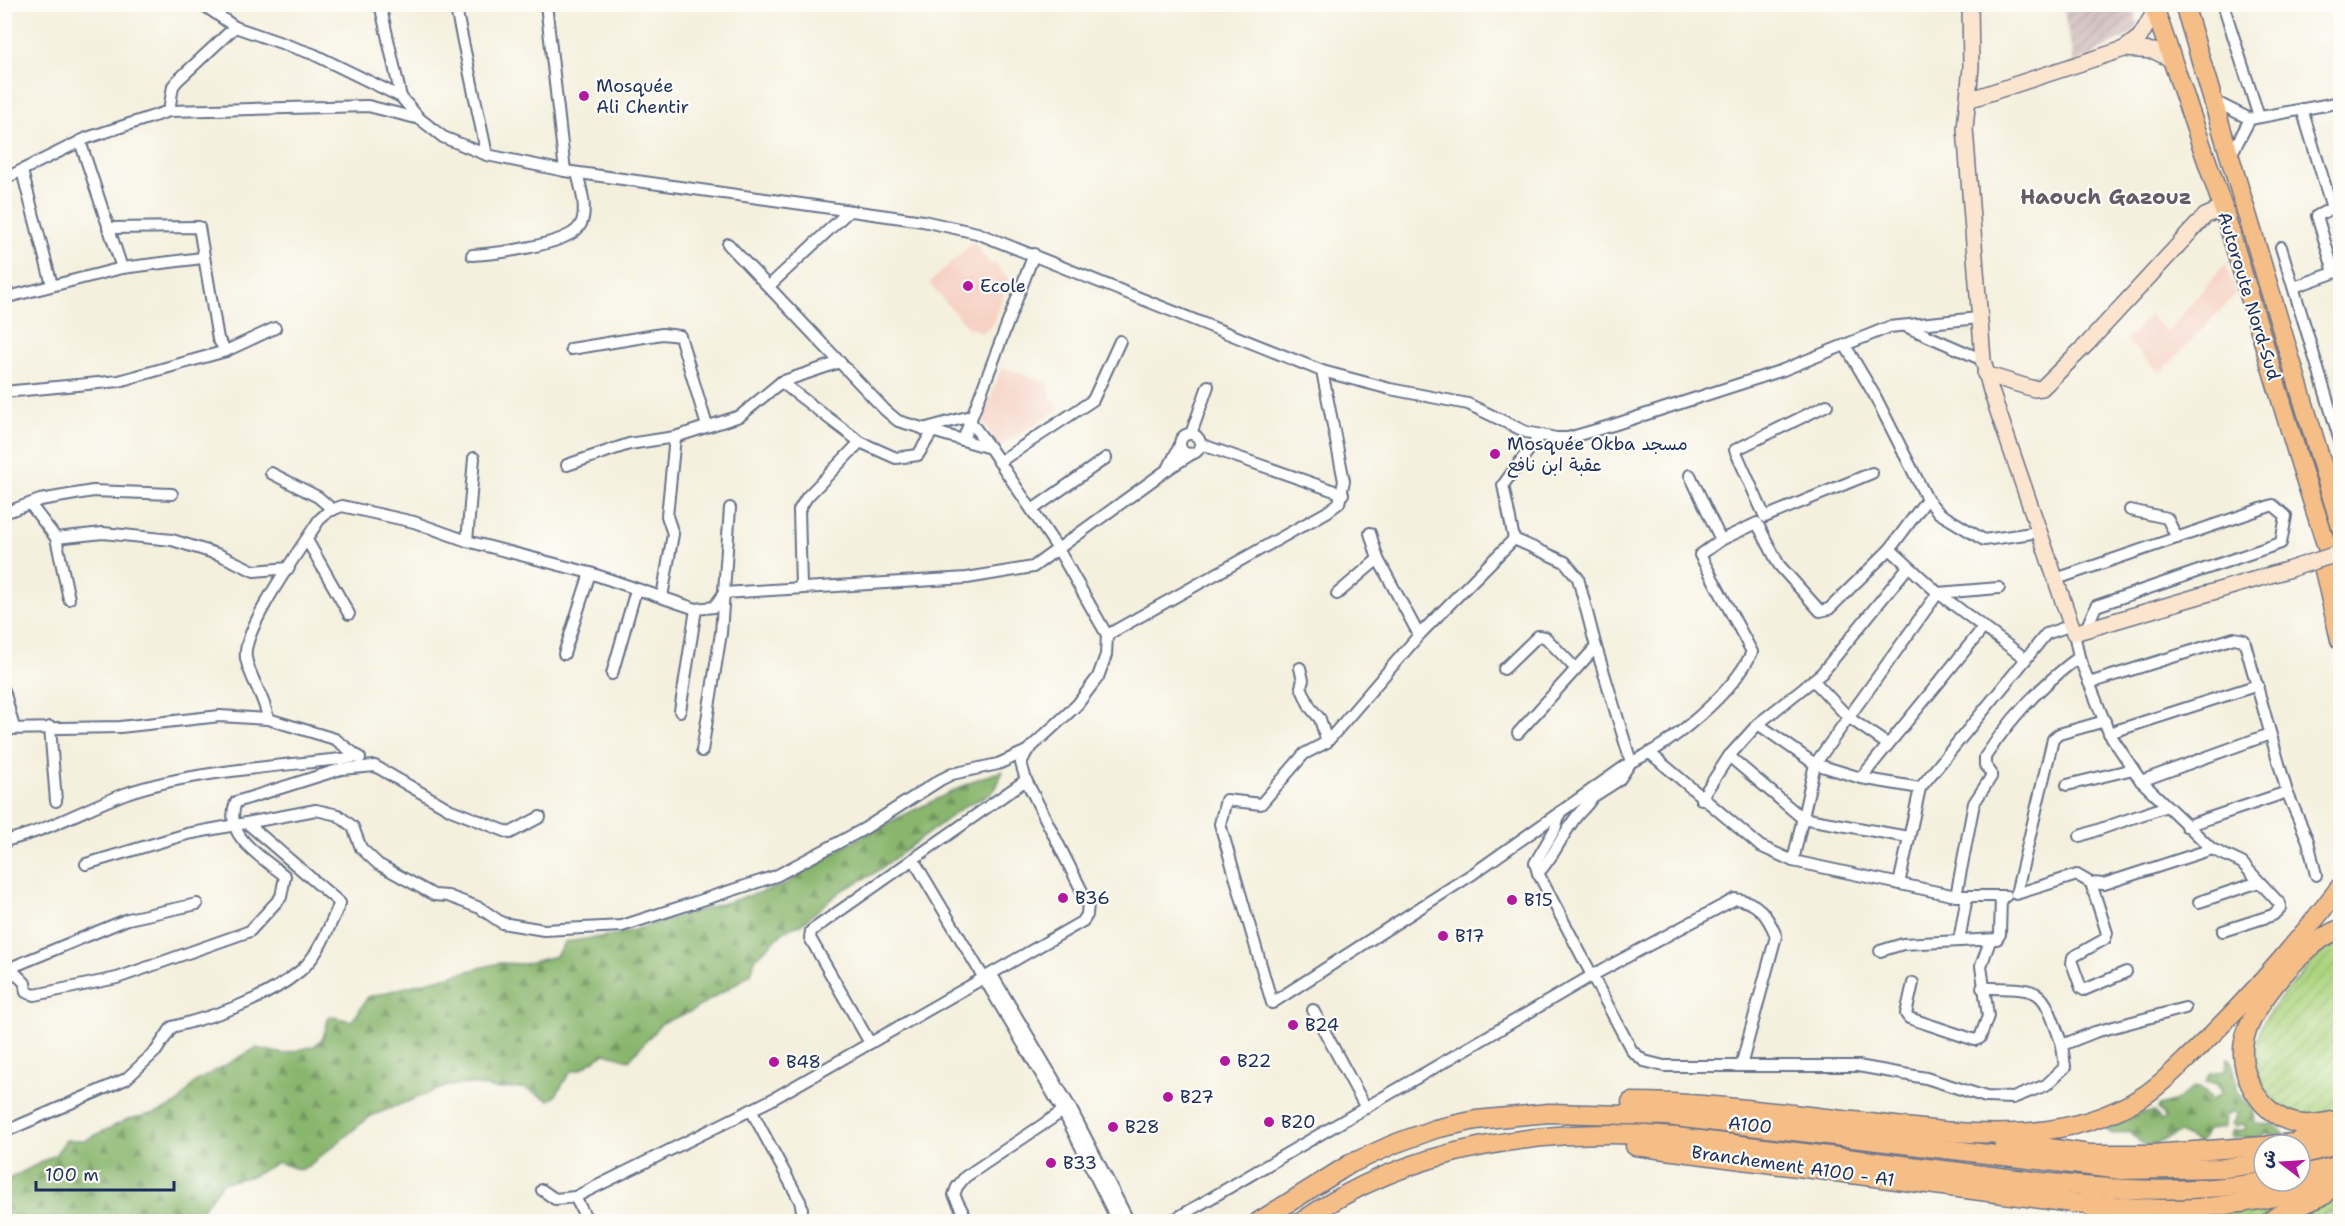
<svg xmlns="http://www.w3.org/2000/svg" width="2345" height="1226" viewBox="0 0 2345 1226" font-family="'Shantell Sans','Playpen Sans Arabic',sans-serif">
<defs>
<pattern id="industrial-furrows" width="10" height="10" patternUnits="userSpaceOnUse" patternTransform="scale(1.5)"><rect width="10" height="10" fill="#d1bfbe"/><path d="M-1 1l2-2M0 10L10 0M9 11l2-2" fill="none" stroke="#b3a4a6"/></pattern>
<pattern id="forest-firs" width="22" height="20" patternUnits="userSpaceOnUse" patternTransform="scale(1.5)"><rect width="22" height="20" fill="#89b66d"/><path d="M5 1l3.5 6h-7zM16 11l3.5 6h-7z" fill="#6f945d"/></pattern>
<pattern id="garden-furrows" width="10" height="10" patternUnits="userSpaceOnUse" patternTransform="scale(1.5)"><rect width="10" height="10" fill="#acd47e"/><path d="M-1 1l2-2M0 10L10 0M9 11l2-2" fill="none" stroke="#93b66f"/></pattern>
</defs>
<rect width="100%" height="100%" fill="#fdfcf7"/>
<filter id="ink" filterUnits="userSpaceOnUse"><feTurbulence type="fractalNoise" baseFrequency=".0167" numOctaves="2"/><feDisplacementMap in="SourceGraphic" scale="12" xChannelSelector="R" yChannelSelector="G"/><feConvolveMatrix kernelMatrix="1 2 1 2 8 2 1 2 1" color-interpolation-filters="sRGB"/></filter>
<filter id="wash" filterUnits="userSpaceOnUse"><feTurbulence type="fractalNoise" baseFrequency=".008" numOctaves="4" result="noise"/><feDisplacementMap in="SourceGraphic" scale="24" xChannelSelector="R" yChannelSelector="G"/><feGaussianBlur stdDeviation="1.35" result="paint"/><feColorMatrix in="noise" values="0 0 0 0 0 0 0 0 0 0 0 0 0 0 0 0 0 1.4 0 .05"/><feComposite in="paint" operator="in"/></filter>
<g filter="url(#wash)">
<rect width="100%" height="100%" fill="#f4f0dd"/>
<g fill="#f6d2c4">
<path d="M973,242l18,23 3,-2 15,16 -6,6 3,3 -14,38 -10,7 -15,-6 -38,-44z"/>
<path d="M2226,263l10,31 -76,79 -34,-33 24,-25 17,17z"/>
<path d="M1002,367l47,17 2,13 8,12 -61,38 -16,-28z"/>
</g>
<path fill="url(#industrial-furrows)" d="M2063,5h71l4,25 -64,34z"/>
<g fill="url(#forest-firs)" stroke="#527266" stroke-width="1.5">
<path d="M1003,771l-7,17 -7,7 -24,11 -92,68 -32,17 -41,34 -13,4 -32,30 -4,15 -59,37 -30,12 -33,37 -24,-7 -24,16 -11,3 -15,25 -6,3 -25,-12 -27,1 -27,-5 -23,2 -76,30 -64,51 -7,3 -22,-8 -25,14 -31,7 -21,28h-29l-20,10h-147v-40l50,-26 11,-15h20l42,-21 32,-7 18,-9 17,-21 61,-34 27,6 31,-8 9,-8 6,-22 22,5c8,-6 10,-15 17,-24l131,-34 25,1 32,-8 9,-14 55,-8 162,-48 68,-43 50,-26 80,-39z"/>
<path d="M2228,1058l3,2 6,21v12l17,17 1,13 19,1 9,9 -1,3 -17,-3 -5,5h-28l-2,-3 3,-5h11l2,-4 -3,-3 -6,3 -5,-2 5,-10 -4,-3 -8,5 -1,12 -17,2 -8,14 -19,-11c-27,8 -29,25 -50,-2l-17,3 -6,-3 3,-4 32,-14 12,-1 7,9 4,-3 -7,-8 1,-4 16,-5 19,-14 8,2 10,11 9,-7 -4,-9 -12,-2 5,-9 15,-2z"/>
</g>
<g fill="url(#garden-furrows)" stroke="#64826e" stroke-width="1.5">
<path d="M2340,942v168c-57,24 -100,-31 -78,-85 8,-18 24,-33 37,-48 12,-14 23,-28 41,-35z"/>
<path d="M2340,1192v29h-14l5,-7 -1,-3 -18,10 -28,1z"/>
<path d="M2289,1202l-28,19 -130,1 -16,-8z"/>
</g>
</g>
<g filter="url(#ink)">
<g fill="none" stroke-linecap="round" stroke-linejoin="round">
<g stroke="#67738a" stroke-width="14">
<g id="street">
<path d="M202,4l33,23"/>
<path d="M380,4l21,93 18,21"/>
<path d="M455,4l32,151"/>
<path d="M546,4l19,167"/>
<path d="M2223,4l36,113"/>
<path d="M2214,101l36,18 86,-16 4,3"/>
<path d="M2302,109l30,99 -15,8 17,56"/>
<path d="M169,111l4,-25 5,-6 57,-53 78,27 88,43"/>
<path d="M80,141l42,127"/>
<path d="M2231,155l19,-36"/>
<path d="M22,171l30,114"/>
<path d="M4,179l83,-41 82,-27 199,-5 52,13 23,18 44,18 78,16 358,50 54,12 345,138 68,18 78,15 58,28 30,6h12l45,-13 170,-55 106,-43 90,-9"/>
<path d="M108,228l91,-1 19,112 8,12 49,-23"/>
<path d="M2281,247l59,194"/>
<path d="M472,255c22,-1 94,-10 107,-28 10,-13 2,-39 -2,-54"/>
<path d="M769,286l79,-74"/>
<path d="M2294,287l45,-16"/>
<path d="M4,298l118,-30 80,-10"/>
<path d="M1905,326l78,34"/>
<path d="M1845,345l30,51 52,103 12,14 45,27 55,-8"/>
<path d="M571,349l91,-15 18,2 27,90"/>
<path d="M781,382l79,60 36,16 22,-3 14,-23"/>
<path d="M4,392l115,-11 107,-30"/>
<path d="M1827,405l-92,45 30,67 107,-44"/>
<path d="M923,429l44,-12 23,31"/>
<path d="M1191,434l17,-48"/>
<circle cx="1190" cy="444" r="10"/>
<path d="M963,440l71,-186"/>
<path d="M1200,444l143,50"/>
<path d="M1180,445l-12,24 25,-16"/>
<path d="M999,462l94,-62 27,-59"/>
<path d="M567,465l62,-21 46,-7 65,-21 41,-34 59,-20"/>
<path d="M271,473l47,24 15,13"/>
<path d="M1690,475l31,65"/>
<path d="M30,504l26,34 47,-5 69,7 48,15 34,16 35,-3"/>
<path d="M1032,510l74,-52"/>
<path d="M2130,510l37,8 10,20"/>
<path d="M4,513l36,-13 53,-9 79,3"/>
<path d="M1370,533l8,26 41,76"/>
<path d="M56,538l13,61"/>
<path d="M1514,539l-95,96 -92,107 -23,12 -43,50 -35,-4 -6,24 52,179 202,-130 157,-111c40,-17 103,-70 121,-110l-52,-97 21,-15 36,-17 22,42 41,46 9,-2 61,-60 48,44 88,66 -106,129 -21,96"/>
<path d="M1514,539l51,23 13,16 18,69 35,115 -12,18 -25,16"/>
<path d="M1514,539l-11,-54 36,-49"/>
<path d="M307,540l42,74"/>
<path d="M467,541l7,-83"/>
<path d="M1890,549l37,-50"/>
<path d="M2056,579l217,-74 13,11 -5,27 -185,63 -10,23"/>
<path d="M801,586l-2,-76 8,-13 53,-55"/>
<path d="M1337,594l41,-35"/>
<path d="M662,597l11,-63 -6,-18 8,-79"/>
<path d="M2074,633l5,24 30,76 32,48 71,68 30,14 38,41v4l-7,7 -50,16"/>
<path d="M1107,635l220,-123 12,-9 5,-22 -22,-110"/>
<path d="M564,654l26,-81"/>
<path d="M2026,659l20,-25 26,-9"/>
<path d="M1300,668l3,12 -2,7 9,20 10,12 7,23"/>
<path d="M1504,669l34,-33 7,1 31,32"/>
<path d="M612,674l24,-84"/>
<path d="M1814,681l34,36 39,27"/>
<path d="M2089,683l145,-45 10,2 43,152 21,49 8,34"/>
<path d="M4,690l10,38"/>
<path d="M680,711l16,-102"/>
<path d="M268,719l67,20 25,19"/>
<path d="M2105,721l-46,13 -6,5 -37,155 61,-19 14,8 13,1 108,-35"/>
<path d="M1758,724l57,40 46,14 59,10"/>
<path d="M50,727l6,74"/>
<path d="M4,729l116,-2 100,-11 48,3c-3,-23 -18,-39 -22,-61 -5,-28 56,-111 73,-138l10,-9 13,-5 72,16 53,19 123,32 106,36 18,-2 10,-14 243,-15 66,-11 135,-98"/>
<path d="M1518,733l78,-86"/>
<path d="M2109,733l149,-48"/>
<path d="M702,751l19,-118 9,-125"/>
<path d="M1651,754l109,92 33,15 163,35 18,-93 17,-26v-4l-6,-8v-8c26,-40 56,-72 94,-100"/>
<path d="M1729,756l73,62 106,19"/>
<path d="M1861,778l123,-151"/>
<path d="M2141,781l129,-47"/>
<path d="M2067,785l66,-16"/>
<path d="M1701,799l28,-43 29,-32 64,-51 86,-106"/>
<path d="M1560,812l-5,17 -20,34 3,10 94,178 12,10 20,5h194l68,12 60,19 27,1 33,-13 19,-18 -3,-22 33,-13 90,-24"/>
<path d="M2186,826l101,-34"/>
<path d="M2080,836l87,-30"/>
<path d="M4,841c44,-10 82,-33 123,-48 67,-23 159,-27 230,-36"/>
<path d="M913,859l150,252 55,111"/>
<path d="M1793,861l22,-97 123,-171 61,-5"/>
<path d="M86,864l101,-30 129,-24 22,5 15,12 8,21 17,16 56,31 14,1 32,12 22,15 42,7 78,-4 154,-50 88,-47 76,-49 12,-6 46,-10 29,-13"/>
<path d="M1538,873c16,-16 24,-38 38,-56 6,-8 17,-16 19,-27"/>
<path d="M2091,883l16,50 -2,6 -32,18 -1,6 9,25 3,2 42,-18"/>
<path d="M1956,896h50"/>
<path d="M2199,902l60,-20"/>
<path d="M1959,941l8,-45"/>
<path d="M1880,951l23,-7 94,-5 3,-5 1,-37"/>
<path d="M11,969l14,14 1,9 9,3 82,-17 133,-47 31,-34 4,-21c-22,-18 -63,-40 -49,-74l105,-33 34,-3 76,44 59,23 30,-16"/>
<path d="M5,970l123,-51 69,-15"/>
<path d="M992,975l78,132 59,115"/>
<path d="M1913,983l-7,31 3,4 66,22 5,-2 8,-22 -7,-50 9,-25"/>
<path d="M1982,988c63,1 59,-2 80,57"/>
<path d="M1313,1010l53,98"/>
<path d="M870,1043l-60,-105 1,-7 215,-151"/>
<path d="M751,1110l49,91 2,8 -2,13"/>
<path d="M4,1132l122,-53 30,-28 16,-24c43,-11 93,-27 128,-56 20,-17 29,-45 40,-68l-93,-80"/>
<path d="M542,1190l13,9 20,-2 196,-97 312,-179 4,-6 1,-12 -62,-123 -5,-17 6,-12 50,-46 21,-28 8,-22 1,-20 -49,-86 -68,-101 -92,-27 -13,-11 -157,-166"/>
<path d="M575,1197l10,19 6,6"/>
<path d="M968,1222l-14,-27 3,-8 8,-10 104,-70"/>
<path d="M1170,1222l421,-246 144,-77c23,2 33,17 41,37l-35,130"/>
</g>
</g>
<g stroke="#67738a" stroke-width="18">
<g id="secondary">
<path d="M1970,4l1,63 -6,61 18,232 8,31 83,242 213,-63"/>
<path d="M2124,49l30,2 18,9"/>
<path d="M1968,100l156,-51 16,-12 15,-26"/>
<path d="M1985,374l49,15 8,-1 45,-44 118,-128 18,-8"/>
</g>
</g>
<g stroke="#67738a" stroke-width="21">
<g id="highway">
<path d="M2153,4l70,204 77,255 40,125"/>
<path d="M2184,4l156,520"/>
<path d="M2324,570l16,70"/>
<path d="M2340,929c-34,12 -89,76 -96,112 -7,37 21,81 60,83 13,1 24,-2 36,-5"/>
<path d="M1631,1102c74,0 149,11 222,19 97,11 204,31 292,-26 18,-12 35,-30 51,-45 52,-50 100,-105 144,-163"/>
<path d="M2003,1141l86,13h62l113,-8"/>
<path d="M2270,1145l23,-2 40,-14"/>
<path d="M1635,1146l437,57c33,2 67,6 101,6 57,-1 113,-13 167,-28"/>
<path d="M2300,1155l40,-11"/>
<path d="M2300,1175l40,-10"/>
<path d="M2093,1210l29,12"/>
<path d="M1258,1222l92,-58 44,-20 41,-15 41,-9 73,-7 117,3 456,54 102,-2 40,-5"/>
<path d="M1301,1222c108,-77 246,-96 375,-85 92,11 184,22 275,34 106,13 211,29 317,10"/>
<path d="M2270,1222l8,-7 47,-20"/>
</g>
</g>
<use href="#street" stroke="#fff" stroke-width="10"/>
<use href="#secondary" stroke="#fbe5cf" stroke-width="15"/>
<use href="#highway" stroke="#f6be87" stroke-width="18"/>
<g stroke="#67738a" stroke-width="18" stroke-linecap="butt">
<path id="secondary-bridge" d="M2287,570l53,-17"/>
</g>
<use href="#secondary-bridge" stroke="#fbe5cf" stroke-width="15"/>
</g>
</g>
<g fill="#b5179e" stroke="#fdfcf7" stroke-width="2">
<circle cx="584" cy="96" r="6"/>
<circle cx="968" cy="286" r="6"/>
<circle cx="1495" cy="454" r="6"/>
<circle cx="1063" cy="898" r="6"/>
<circle cx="1512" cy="900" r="6"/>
<circle cx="1443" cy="936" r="6"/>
<circle cx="1293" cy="1025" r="6"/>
<circle cx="1225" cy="1061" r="6"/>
<circle cx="774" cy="1062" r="6"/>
<circle cx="1168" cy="1097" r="6"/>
<circle cx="1269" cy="1122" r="6"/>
<circle cx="1113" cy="1127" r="6"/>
<circle cx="1051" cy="1163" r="6"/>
</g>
<g text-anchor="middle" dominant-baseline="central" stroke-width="4.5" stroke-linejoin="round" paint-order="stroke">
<g font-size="18" fill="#1b2f5e" stroke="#fdfcf7" text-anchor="start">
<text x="596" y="86">Mosquée<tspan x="596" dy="21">Ali Chentir</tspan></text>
<text x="980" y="286">Ecole</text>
<text x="1507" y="444">Mosquée Okba مسجد<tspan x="1507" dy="21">عقبة ابن نافع</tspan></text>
<text x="1075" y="898">B36</text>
<text x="1524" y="900">B15</text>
<text x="1455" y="936">B17</text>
<text x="1305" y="1025">B24</text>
<text x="1237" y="1061">B22</text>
<text x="786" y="1062">B48</text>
<text x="1180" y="1097">B27</text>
<text x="1281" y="1122">B20</text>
<text x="1125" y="1127">B28</text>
<text x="1063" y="1163">B33</text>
</g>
<g font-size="18" fill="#1b2f5e" stroke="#fdfcf7">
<text transform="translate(2249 296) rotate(73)">Autoroute Nord-Sud</text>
<text transform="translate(1750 1125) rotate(6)">A100</text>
<text transform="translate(1793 1166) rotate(8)">Branchement A100 - A1</text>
</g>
<g font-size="21" font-weight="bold" fill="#655a67" stroke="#fdfcf7">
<text x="2106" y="197">Haouch Gazouz</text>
</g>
</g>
<rect width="2345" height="1226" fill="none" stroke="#fdfcf7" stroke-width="24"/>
<g transform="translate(2282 1163) rotate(287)"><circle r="28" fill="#fdfcf7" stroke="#a3aaba" stroke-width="1.5"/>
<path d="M0-4.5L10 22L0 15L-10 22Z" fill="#b5179e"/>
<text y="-9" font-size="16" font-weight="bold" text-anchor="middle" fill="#1b2f5e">ش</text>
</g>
<path d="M36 1181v9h138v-9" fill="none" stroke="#1b2f5e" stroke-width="3"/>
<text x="45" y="1181" font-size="18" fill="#1b2f5e" stroke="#fdfcf7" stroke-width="4.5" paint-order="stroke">100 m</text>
</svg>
